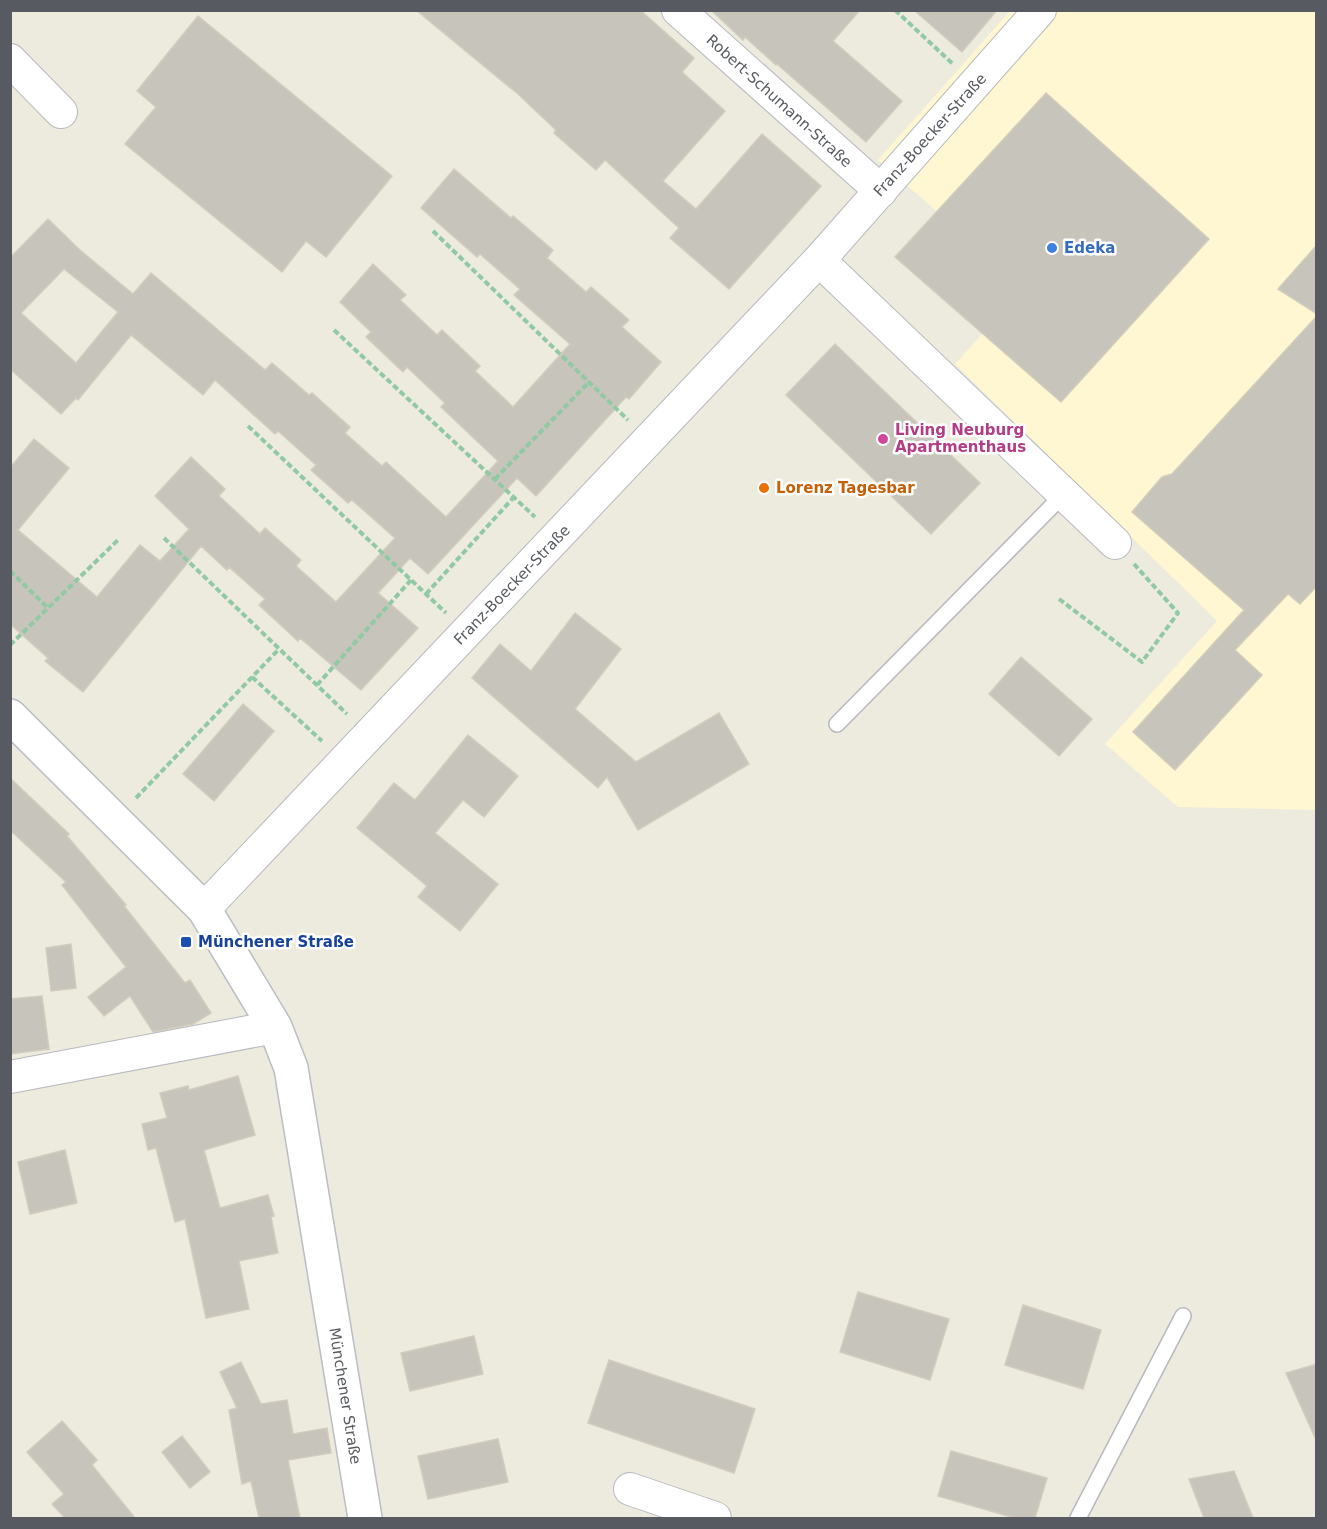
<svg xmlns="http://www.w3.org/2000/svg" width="1327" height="1529" viewBox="0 0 1327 1529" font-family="'DejaVu Sans',sans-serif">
<rect width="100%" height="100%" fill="#edeade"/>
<path fill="#fff7d1" d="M1010,11h306v799l-138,-3 -73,-63 112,-123 -262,-257 69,-76 -146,-128z"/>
<g fill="#c7c4bb" stroke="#d2ccbc" stroke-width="1.5" fill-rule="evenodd">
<path d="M416,10h224l54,48 -12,14 43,39 -62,70 33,28 66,-75 59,52 -92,103 -59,-51 9,-10 -74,-68 -9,10 -42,-37 2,-3 -38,-36z"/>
<path d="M711,10h149l-27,31 69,60 -36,41 -89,-78 -1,1 -31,-28 -2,3z"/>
<path d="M914,10h83l-35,42z"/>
<path d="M198,16l194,160 -66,81 -20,-16 -24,31 -157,-128 31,-37 -19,-16z"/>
<path d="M1046,93l163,146 -148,163 -166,-145z"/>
<path d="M454,169l57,49 2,-2 40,34 -6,8 39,34 5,-5 38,33 -7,7 39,35 -32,37 -3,-2 -90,99 -19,-18 -89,96 -18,-16 -32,35 40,35 -57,62 -61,-52 -2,3 -39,-36 6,-6 -36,-32 -2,3 -26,-24 -118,146 -38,-31 3,-3 -38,-34v-156l24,-29 35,29 -51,62 79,67 43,-52 20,16 29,-32 -34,-33 36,-39 34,32 -6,7 41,38 5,-6 36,32 -5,6 40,36 59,-64 -43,-38 -4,3 -37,-33 5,-5 -38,-34 -3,3 -60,-54 -12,15 -72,-60 -53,65 -2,-2 -15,16 -51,-45v-111l38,-39 33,32 52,43 18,-21 114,97 7,-7 37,32 3,-2 38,34 -5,6 37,33 4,-4 60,55 52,-56 -57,-54 4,-4 -38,-36 -4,5 -37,-35 5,-5 -31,-30 33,-38 33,31 -6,5 37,35 5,-5 38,36 -5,5 38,36 57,-63 -56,-49 6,-6 -40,-35 -3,3 -56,-49zM64,269l54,43 -42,51 -55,-50z"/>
<path d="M1317,245v69l-39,-25z"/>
<path d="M1317,316v270l-17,18 -12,-10 -53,56 27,25 -87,95 -42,-38 111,-122 -112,-98 30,-35 10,-3z"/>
<path d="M835,344l145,139 -49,51 -145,-139z"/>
<path d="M575,613l46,36 -46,60 61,53 83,-49 30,51 -111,66 -31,-53 -9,11 -126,-110 28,-34 31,27z"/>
<path d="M1021,657l71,62 -33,37 -70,-62z"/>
<path d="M243,704l31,27 -60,70 -31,-27z"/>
<path d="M468,735l50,41 -34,41 -21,-17 -28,33 63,51 -38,47 -42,-34 9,-11 -70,-58 37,-45 21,17z"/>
<path d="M10,778l59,56 -2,2 59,69 -2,1 61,77 5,-3 21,33 -18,11 -40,8 -23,-36 -26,20 -16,-19 38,-30 -64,-82 4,-3 -56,-52z"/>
<path d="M71,944l5,44 -25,3 -5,-43z"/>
<path d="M42,996l7,53 -39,5v-55z"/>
<path d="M238,1076l17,59 -51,15 16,58 48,-13 6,21 -3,1 7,36 -39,8 10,48 -43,9 -21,-99 -10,3 -19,-74 -8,2 -6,-26 25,-6 -7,-25 28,-7 1,4z"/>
<path d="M65,1150l12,53 -47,11 -12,-52z"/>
<path d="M858,1292l91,27 -19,61 -90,-28z"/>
<path d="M1023,1305l78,25 -18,59 -78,-24z"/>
<path d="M474,1336l9,38 -73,17 -9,-38z"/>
<path d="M609,1360l146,49 -21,64 -146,-50z"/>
<path d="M241,1362l20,42 26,-4 6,34 34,-6 4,25 -43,7 12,58h-41l-8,-37 -9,3 -13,-74 8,-2 -17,-36z"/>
<path d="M1317,1364v78l-31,-69z"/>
<path d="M62,1421l35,39 -5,5 43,53h-70l-13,-14 12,-10 -37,-42z"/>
<path d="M182,1436l28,36 -20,16 -28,-36z"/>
<path d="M498,1439l10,43 -80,17 -10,-43z"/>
<path d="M951,1451l96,27 -12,40h-20l-77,-22z"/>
<path d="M1234,1471l19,47h-49l-15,-39z"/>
</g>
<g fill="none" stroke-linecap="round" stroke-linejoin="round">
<g stroke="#b7b9bf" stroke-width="18">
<g id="service">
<path d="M837,724l227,-230"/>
<path d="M1078,1518l105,-202"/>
</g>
</g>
<g stroke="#b7b9bf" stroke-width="34">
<g id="minor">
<path d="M678,10l203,181"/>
<path d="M10,60l51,52"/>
<path d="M819,260l296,283"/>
<path d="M204,909l615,-649 221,-250"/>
<path d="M10,1077l265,-50"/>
<path d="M630,1489l85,29"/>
</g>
</g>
<g stroke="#b9bdc4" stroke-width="36">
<path id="secondary" d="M10,716l194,193 71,118 16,41 74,450"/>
</g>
<g stroke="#90c9a3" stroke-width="4" stroke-dasharray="6 3" stroke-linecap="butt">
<path d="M895,10l59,55"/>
<path d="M433,231l195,189"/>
<path d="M334,330l201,187"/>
<path d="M248,426l198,187"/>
<path d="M495,479l94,-97"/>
<path d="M164,538l183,176"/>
<path d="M10,571l38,37"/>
<path d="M426,594l88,-97"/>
<path d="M1059,599l83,63 36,-49 -44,-49"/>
<path d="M10,645l108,-105"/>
<path d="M252,677l70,64"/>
<path d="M317,685l94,-105"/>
<path d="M136,798l143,-149"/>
</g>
<use href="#service" stroke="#fff" stroke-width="15"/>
<use href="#minor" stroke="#fff" stroke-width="32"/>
<use href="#secondary" stroke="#fff" stroke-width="33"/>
</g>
<circle fill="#3f7fe0" stroke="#fff" stroke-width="2" cx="1052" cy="248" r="6"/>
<circle fill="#d1479c" stroke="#fff" stroke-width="2" cx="883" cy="439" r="6"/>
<circle fill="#e8710a" stroke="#fff" stroke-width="2" cx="764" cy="488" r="6"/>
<rect fill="#1a4fb4" stroke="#fff" stroke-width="2" x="180" y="936" width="12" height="12" rx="3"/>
<g text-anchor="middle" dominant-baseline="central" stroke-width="5" stroke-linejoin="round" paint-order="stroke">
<g font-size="15" fill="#575b61" stroke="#fff">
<text transform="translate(779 101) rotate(42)">Robert-Schumann-Straße</text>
<text transform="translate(930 135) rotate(-48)">Franz-Boecker-Straße</text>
<text transform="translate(512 585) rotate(-46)">Franz-Boecker-Straße</text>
<text transform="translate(345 1396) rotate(81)">Münchener Straße</text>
</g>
<g font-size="15" font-weight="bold" fill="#366cbe" stroke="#fff" text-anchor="start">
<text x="1064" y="248">Edeka</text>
</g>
<g font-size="15" font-weight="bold" fill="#b23c85" stroke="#fff" text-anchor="start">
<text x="895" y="430">Living Neuburg<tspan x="895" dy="17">Apartmenthaus</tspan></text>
</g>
<g font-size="15" font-weight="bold" fill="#c56008" stroke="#fff" text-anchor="start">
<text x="776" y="488">Lorenz Tagesbar</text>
</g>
<g font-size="15" font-weight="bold" fill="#164399" stroke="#fff" text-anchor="start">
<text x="198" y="942">Münchener Straße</text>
</g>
</g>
<rect width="1327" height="1529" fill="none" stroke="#575b61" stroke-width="24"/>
</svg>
